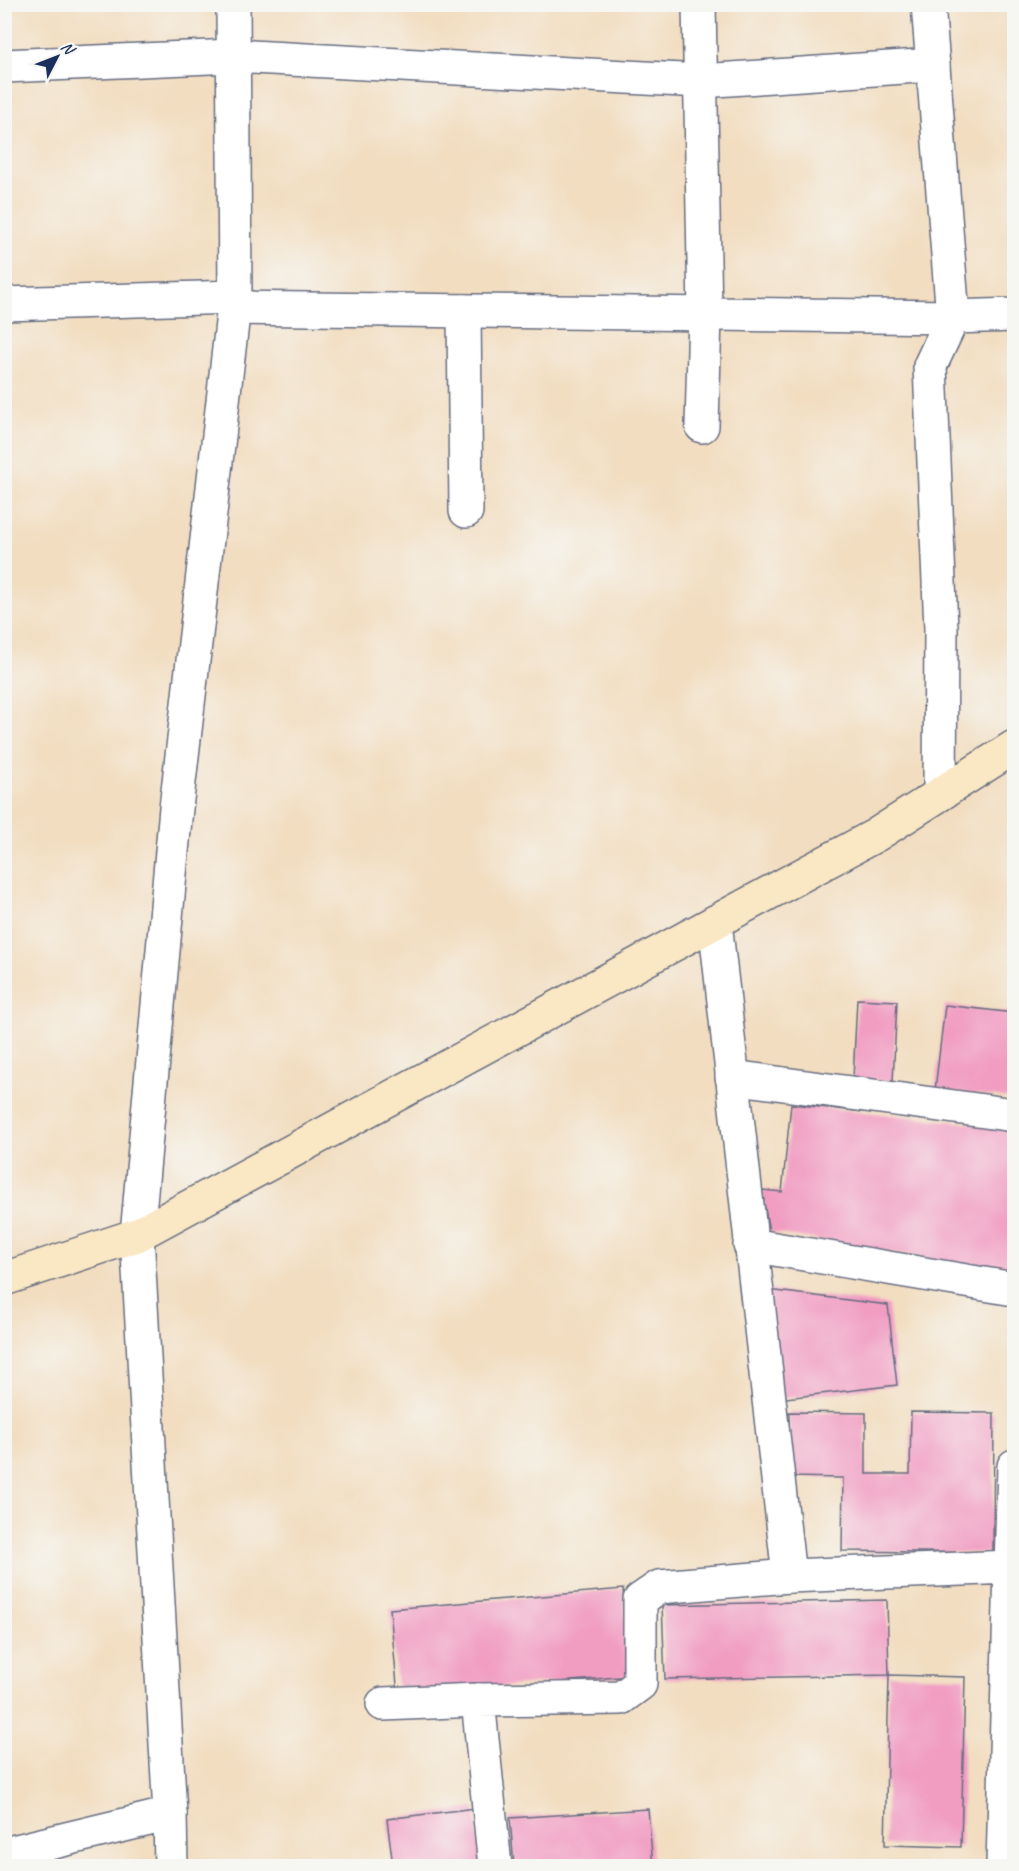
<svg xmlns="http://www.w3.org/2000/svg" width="1019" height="1871" viewBox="0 0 1019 1871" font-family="Caveat,sans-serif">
<rect width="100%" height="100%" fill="#f6f6f2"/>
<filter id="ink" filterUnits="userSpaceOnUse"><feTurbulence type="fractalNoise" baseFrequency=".0167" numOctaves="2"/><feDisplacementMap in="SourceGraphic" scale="12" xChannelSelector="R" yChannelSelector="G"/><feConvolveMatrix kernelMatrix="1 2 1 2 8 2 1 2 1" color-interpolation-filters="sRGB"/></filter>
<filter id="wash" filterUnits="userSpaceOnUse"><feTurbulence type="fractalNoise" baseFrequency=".008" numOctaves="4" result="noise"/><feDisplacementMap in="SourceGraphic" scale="24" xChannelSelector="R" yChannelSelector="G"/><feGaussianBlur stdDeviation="1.35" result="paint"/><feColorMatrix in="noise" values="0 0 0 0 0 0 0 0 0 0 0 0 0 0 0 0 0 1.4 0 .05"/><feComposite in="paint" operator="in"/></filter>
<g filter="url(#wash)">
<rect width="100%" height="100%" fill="#f2ddc0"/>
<g id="blocks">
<g fill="#f19dc2">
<path d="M857,999l40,2 -4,80 -40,-2z"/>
<path d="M945,1005l69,8v86l-79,-9z"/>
<path d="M791,1104l223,24v145l-245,-41 -7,-42 20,2z"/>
<path d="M760,1289l128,16 9,80 -128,15z"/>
<path d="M789,1412l77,1v61h44l1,-62 83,1 -1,140 -151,-2 1,-73 -55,-1z"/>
<path d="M623,1589l7,87 -232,20 -8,-87z"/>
<path d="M887,1600l2,75 -224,4 -3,-74z"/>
<path d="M889,1675l76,2 -4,170 -76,-2z"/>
<path d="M475,1808l7,58h-89l-6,-47z"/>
<path d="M648,1809l5,57h-139l-4,-48z"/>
</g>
</g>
</g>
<g filter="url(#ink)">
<use href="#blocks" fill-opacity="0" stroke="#666c80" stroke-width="1.5"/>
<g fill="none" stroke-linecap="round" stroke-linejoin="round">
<g stroke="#666c80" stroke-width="36">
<g id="street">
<path d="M699,4l6,310 -3,112"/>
<path d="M4,66l229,-10 468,25 232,-16"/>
<path d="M4,304l231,-7 -2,-293"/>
<path d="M233,308l720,9 -25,-313"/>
<path d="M464,311l2,200"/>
<path d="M940,794l1,-165 -11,-263 23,-49 61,-2"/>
<path d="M715,922l74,654 222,-9 -8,299"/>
<path d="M732,1077l282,38"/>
<path d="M750,1245l264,44"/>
<path d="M1011,1567l3,-101"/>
<path d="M383,1704l95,-4"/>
<path d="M4,1854l166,-40"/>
<path d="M171,1866l-1,-52 -33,-579 39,-427 59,-511"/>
<path d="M495,1866l-17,-166 143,-2 19,-14v-84l19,-13 130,-11"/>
</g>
</g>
<g stroke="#666c80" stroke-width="36">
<path id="secondary" d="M4,1279l133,-44 739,-400 138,-88"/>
</g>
<use href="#street" stroke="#fff" stroke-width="33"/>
<use href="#secondary" stroke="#fae7c3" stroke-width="33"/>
</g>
</g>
<rect width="1019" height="1871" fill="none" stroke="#f6f6f2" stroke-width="24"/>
<g transform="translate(57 57) rotate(48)" stroke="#f6f6f2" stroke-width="4.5" paint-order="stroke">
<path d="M0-4.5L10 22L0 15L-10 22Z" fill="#1b2f5e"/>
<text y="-9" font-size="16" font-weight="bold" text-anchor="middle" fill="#1b2f5e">N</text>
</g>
</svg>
